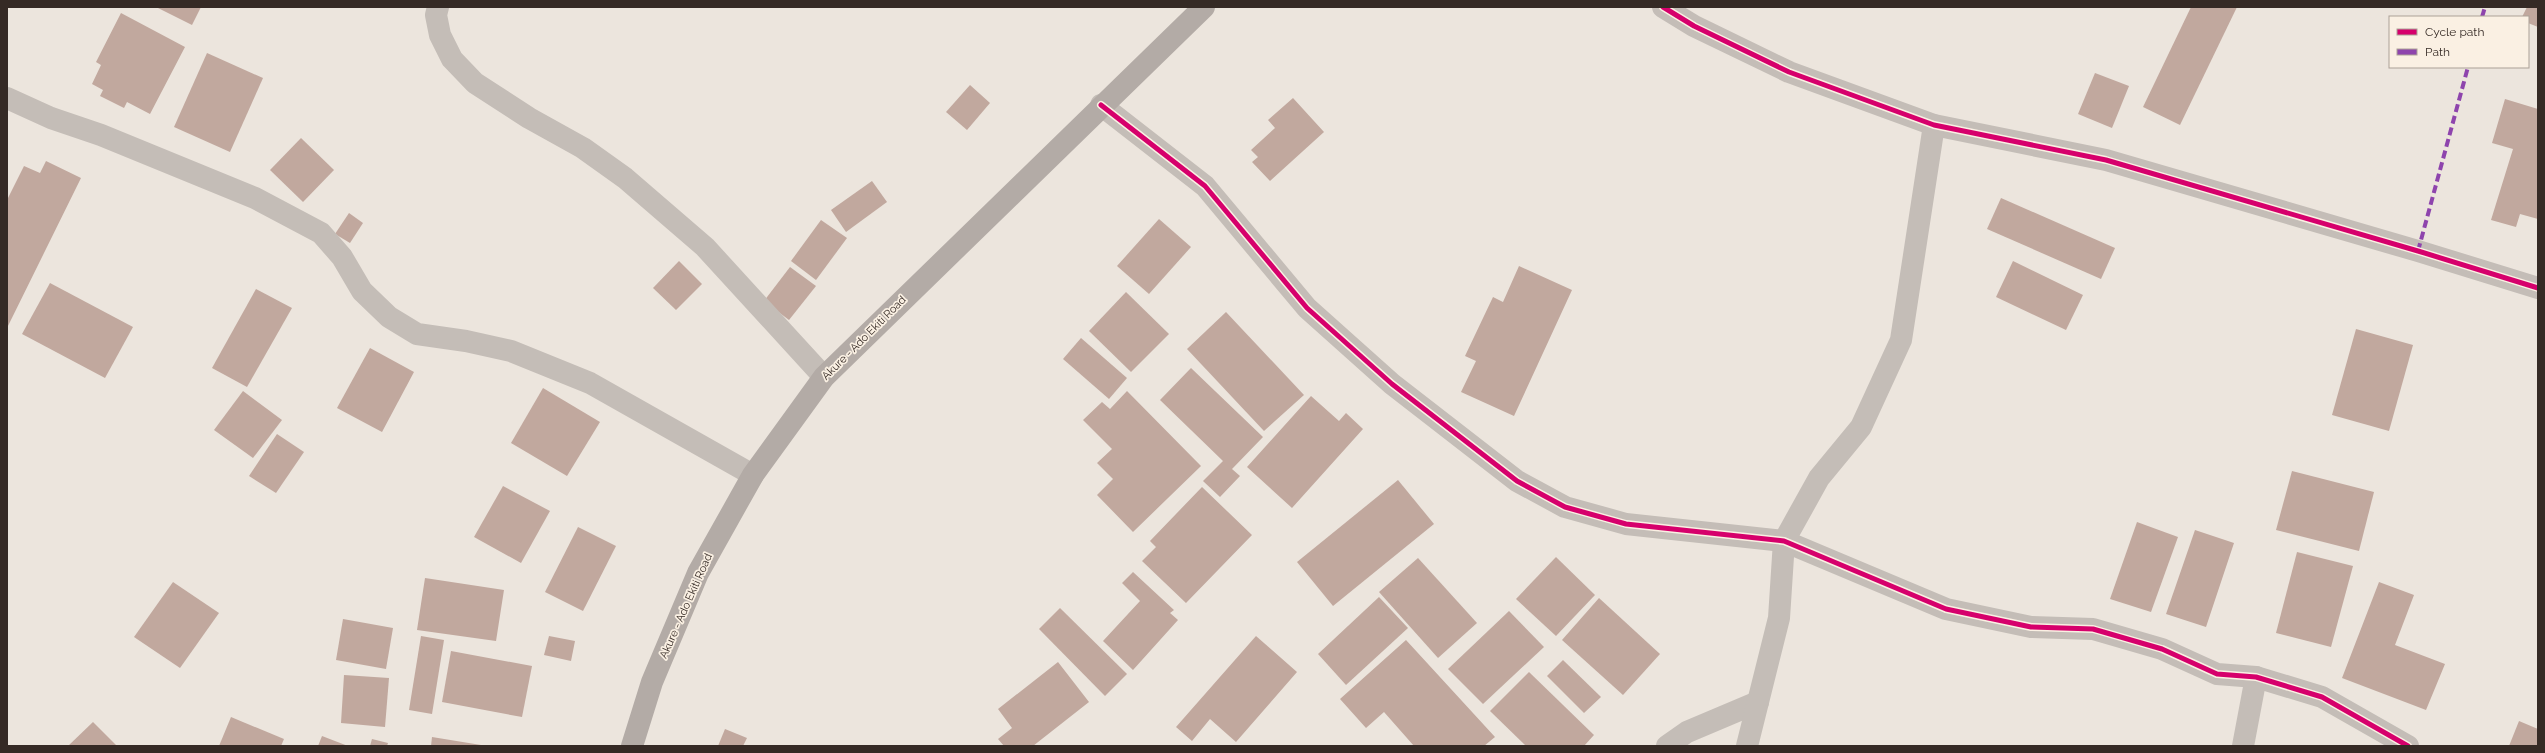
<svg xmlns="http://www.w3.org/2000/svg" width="2545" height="753" viewBox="0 0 2545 753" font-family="Raleway,sans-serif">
<rect width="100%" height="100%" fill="#ece5dd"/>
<g fill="#c1a89e">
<path d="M156,7h45l-9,18z"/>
<path d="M2191,7h46l-57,118 -37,-18z"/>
<path d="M2527,7h11v20l-10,-4v-6h-6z"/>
<path d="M121,13l64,34 -35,67 -23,-12 -3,6 -24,-12 3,-6 -11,-6 9,-19 -5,-3z"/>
<path d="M207,53l56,25 -33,74 -56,-25z"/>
<path d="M2095,73l34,13 -17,42 -34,-14z"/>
<path d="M970,85l20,18 -23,27 -21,-18z"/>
<path d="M1293,98l31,34 -54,49 -18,-19 6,-5 -7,-7 24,-22 -7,-8z"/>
<path d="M2505,99l33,10v110l-18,-5 -4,13 -25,-7 22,-71 -21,-6z"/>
<path d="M301,138l33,32 -31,32 -33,-32z"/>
<path d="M46,161l35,17 -74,150v-128l17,-34 16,7z"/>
<path d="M872,181l15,21 -41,30 -15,-22z"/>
<path d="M2001,198l114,50 -14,31 -114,-50z"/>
<path d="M349,213l14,10 -13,20 -15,-9z"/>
<path d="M1159,219l32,28 -42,47 -32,-28z"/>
<path d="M821,220l26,18 -31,42 -25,-19z"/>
<path d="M679,261l23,23 -26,26 -23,-22z"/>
<path d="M2013,261l70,34 -17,35 -70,-33z"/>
<path d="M1519,266l53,24 -58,126 -53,-24 15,-31 -11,-5 28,-59 10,5z"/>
<path d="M790,267l26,19 -27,34 -25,-19z"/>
<path d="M50,283l83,44 -28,51 -83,-44z"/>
<path d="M256,289l36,19 -45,79 -35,-19z"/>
<path d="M1126,292l43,42 -38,38 -42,-41z"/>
<path d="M1226,312l78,83 -40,36 -77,-82z"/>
<path d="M2356,329l57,16 -24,86 -57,-16z"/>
<path d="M1081,338l46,40 -18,21 -46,-40z"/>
<path d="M370,348l44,24 -32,60 -45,-24z"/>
<path d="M1191,368l72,69 -31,32 8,7 -20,21 -17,-16 20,-20 -63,-61z"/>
<path d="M543,388l57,34 -33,54 -56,-33z"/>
<path d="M243,391l39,29 -29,38 -39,-28z"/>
<path d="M1127,391l74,75 -68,66 -36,-37 16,-16 -16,-16 15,-14 -29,-29 19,-18 8,7z"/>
<path d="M1311,396l28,25 7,-8 17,16 -71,79 -45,-41z"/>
<path d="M277,434l27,18 -28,41 -27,-17z"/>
<path d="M2292,471l82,21 -15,59 -83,-21z"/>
<path d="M1398,480l36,44 -101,82 -36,-44z"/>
<path d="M503,486l47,25 -29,52 -47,-26z"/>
<path d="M1202,487l50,48 -66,68 -44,-42 14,-14 -6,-6z"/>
<path d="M2137,522l41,15 -27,75 -41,-13z"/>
<path d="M578,527l38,19 -33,65 -38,-19z"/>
<path d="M2195,530l39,13 -28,84 -40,-13z"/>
<path d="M2297,552l56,14 -22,81 -55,-14z"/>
<path d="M1556,557l39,38 -39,41 -40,-37z"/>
<path d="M1418,558l59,65 -39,35 -59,-66z"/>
<path d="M1133,572l41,38 -4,3 8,7 -45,50 -30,-29 37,-40 -18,-18z"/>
<path d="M425,578l79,12 -8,51 -79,-11z"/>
<path d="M173,582l46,31 -39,55 -46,-31z"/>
<path d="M2379,582l35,13 -19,50 50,19 -19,46 -84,-32z"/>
<path d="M1379,597l29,31 -62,57 -28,-31z"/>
<path d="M1599,598l61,56 -37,41 -61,-55z"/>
<path d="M1060,608l67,66 -22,22 -66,-67z"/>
<path d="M1509,611l35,36 -61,57 -35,-35z"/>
<path d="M343,619l50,9 -7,41 -50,-9z"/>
<path d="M421,636l23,4 -12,74 -23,-4z"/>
<path d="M549,636l26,5 -4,20 -27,-6z"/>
<path d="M1256,636l41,36 -61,70 -26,-23 -18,22 -16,-14z"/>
<path d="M1406,640l89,97 -11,9h-70l-30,-34 -18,16 -26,-29z"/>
<path d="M451,651l81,15 -10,51 -80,-15z"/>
<path d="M1563,660l38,37 -17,16 -37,-37z"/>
<path d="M1058,662l31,40 -56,44h-29l-6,-7 14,-11 -14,-19z"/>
<path d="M1529,672l65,63 -10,11h-58l-36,-35z"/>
<path d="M344,675l45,3 -4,49 -44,-4z"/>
<path d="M231,717l53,22 -3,7h-62z"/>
<path d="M2519,721l19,8v17h-29z"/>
<path d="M93,722l24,24h-49z"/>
<path d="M725,729l22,9 -4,8h-25z"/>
<path d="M322,736l26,10h-30z"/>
<path d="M432,737l49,8v1h-50z"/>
<path d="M372,739l16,4 -1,3h-17z"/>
</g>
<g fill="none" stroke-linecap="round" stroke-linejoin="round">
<g stroke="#c4bdb7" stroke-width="22">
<path d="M438,7l-2,8 4,20 12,24 23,24 54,35 54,30 42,30 80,69 119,130"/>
<path d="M1663,7l31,19 95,46 145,53 172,35 312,91 120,37"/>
<path d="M7,98l44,20 50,17 154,63 66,35 21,24 20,34 27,26 28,17 49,7 45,10 79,32 163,92"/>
<path d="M1101,105l104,81 102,122 85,76 125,97 48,26 61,17 158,17 162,68 85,18 62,2 69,20 55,25 39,3 66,20 86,49"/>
<path d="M1667,746l20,-14 71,-30"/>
<path d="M1747,746l32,-128 5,-77 35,-63 42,-51 40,-87 33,-215"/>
<path d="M2243,746l13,-69"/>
</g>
<path stroke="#b3aba6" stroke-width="22" d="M632,746l20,-64 46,-109 55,-98 71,-98 380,-370"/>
<g stroke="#8e44ad" stroke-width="4" stroke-dasharray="8 4" stroke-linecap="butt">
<path d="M2482,17l3,-10"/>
<path d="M2418,251l50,-184"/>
</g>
<g stroke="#faf0e3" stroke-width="8">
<g id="cycleway">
<path d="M1663,7l31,19 95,46 145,53 172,35 312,91 120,37"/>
<path d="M1101,105l104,81 102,122 85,76 125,97 48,26 61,17 158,17 162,68 85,18 62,2 69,20 55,25 39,3 66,20 86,49"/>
</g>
</g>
<use href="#cycleway" stroke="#d6006c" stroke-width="5"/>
</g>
<g text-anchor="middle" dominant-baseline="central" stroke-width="3.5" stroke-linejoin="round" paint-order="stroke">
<g font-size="11" fill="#352a25" stroke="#faf0e3">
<text transform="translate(864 338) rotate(-45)">Akure - Ado Ekiti Road</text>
<text transform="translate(686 606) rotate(-66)">Akure - Ado Ekiti Road</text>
</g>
</g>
<rect width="2545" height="753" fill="none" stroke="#352a25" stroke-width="16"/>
<rect x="2389" y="16" width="140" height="52" fill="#faf0e3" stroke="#aba197"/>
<rect x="2397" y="29" width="20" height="6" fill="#d6006c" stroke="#aba197"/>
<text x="2425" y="36" font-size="12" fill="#352a25">Cycle path</text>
<rect x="2397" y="49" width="20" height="6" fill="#8e44ad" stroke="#aba197"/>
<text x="2425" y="56" font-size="12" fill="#352a25">Path</text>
</svg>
